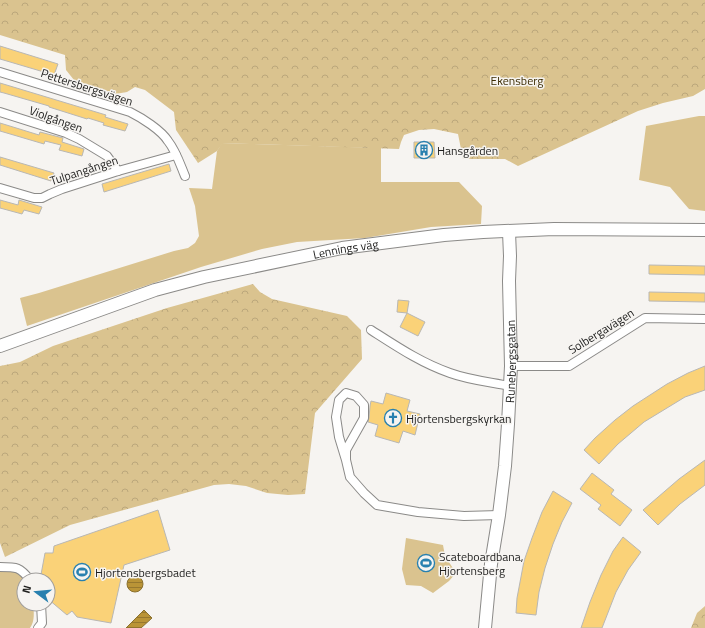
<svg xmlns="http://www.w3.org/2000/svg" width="705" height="628" viewBox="0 0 705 628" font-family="'Titillium Web',sans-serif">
<defs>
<pattern id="forest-crowns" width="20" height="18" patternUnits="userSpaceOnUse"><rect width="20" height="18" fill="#dac38f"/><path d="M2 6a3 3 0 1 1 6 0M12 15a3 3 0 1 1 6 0" fill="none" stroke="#bba77b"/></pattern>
<pattern id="water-rules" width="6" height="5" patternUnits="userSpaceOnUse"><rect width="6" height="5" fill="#ba9437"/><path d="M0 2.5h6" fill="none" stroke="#97782e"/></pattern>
</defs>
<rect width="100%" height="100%" fill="#f6f4f1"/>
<g fill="#dac38f">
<path d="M699,116h6v95l-16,-2 -19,-22 -31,-7 7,-54z"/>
<path d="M222,143l159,5v34h78l23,24 -1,18 -50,3 -66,11 -68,4 -35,7 -61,18 -174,59 -7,-28 19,-5 135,-42 14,-3 7,-5 4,-7 -4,-30 -6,-18 23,1 5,-38z"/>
<path d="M406,538l37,7 2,11 11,17 -7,8 -16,12 -12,-7 -15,-1 -4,-16z"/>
<path d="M0,565l15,3 11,12h-2v24h9c1,8 2,17 -3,24h-30z"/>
</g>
<g fill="url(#forest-crowns)">
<path d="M0,0h705v89l-12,7 -30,7 -25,8 -120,55 -13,-7h-42l-5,-25 -24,-5 -15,1 -15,5 -3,7 -2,7 -176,-6 -6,8 -19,12 -22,-33 -2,-18 -29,-22 -10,-3 -8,5 -12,2 -41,-14 -8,-10 -1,-15 -65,-20z"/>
<path d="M253,284l7,8 12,7 75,17 14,14 1,29 -47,54 -10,81 -17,1 -21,-2 -21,-7 -17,-2 -15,1 -144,40 -65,32 -5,-14v-177l20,-4 33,-16 114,-38z"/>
<path d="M705,606v22h-14l6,-15z"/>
</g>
<g fill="url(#water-rules)" stroke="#8b712f">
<circle cx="135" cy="584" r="8"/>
<path d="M144,610l8,8 -11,10h-15z"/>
</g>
<g fill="#fad278" stroke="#b8b7b4">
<path d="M0,46l58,18 -4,11 -54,-16z"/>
<path d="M0,83l106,32 -1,2 23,7 -3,7 -22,-6 1,-2 -16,-5 -1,1 -38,-12v-1l-45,-13 -4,-1z"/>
<path d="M0,123l39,12 1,-3 23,6 -1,4 22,7 -2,7 -23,-6 2,-5 -16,-4 -1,3 -44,-13z"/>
<path d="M414,142h20l1,16h-21z"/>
<path d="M0,157l54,16 -3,8 -51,-16z"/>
<path d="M169,164l2,7 -67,21 -2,-8z"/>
<path d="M0,200l18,5 1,-5 23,7 -3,7 -15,-4 -2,4 -22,-6z"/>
<path d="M649,265l56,1v9l-56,-1z"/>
<path d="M649,292l56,1v9l-56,-1z"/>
<path d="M398,300l11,1 -2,12 -10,-1z"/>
<path d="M407,313l18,9 -7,14 -18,-9z"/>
<path d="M705,366v24l-20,7 -41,25 -26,22 -19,20 -15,-14 11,-12 20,-18 18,-14 34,-22 21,-11z"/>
<path d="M386,393l24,7 -3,11 13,3 -5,21 -12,-4 -4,12 -24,-7 3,-11 -10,-3 1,-4 1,-12 1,-5 12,3z"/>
<path d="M705,460v25l-25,19 -22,21 -15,-15 36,-31z"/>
<path d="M592,473l22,17 -3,4 21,16 -12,16 -22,-17 3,-4 -21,-16z"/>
<path d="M553,491l19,12 -10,19 -9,22 -8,24 -6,24 -3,23 -20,-2 1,-15 7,-37 8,-23 10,-26z"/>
<path d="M158,510l12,40 -46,15 -13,58 -34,-6 -5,-6 -5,4 -19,-16v-19h-8l5,-27h8l1,-7z"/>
<path d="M623,537l18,15 -13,18 -12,22 -14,36h-21l9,-26 11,-27 12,-24z"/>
</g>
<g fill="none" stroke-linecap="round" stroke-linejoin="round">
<g stroke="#8b8a88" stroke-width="10">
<g id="street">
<path d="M0,72l130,40c12,6 31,18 38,29 8,10 12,23 17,35"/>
<path d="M0,112l66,21 13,6 28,17 11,15"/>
<path d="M0,188l34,10h8l8,-4 12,-5 56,-18 58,-16"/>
<path d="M371,330c25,16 50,33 79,43 19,7 40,9 60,13"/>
<path d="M511,366h58l76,-48 60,1"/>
<path d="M346,460l-7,-23 -3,-20 3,-17 7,-7 10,3 8,9v13l-18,32v10l4,17 14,16 13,12 41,7 46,4 35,-1"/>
<path d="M0,567c17,0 20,0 30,13"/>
<path d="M38,628l4,-5 -1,-19"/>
</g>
</g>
<g stroke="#8b8a88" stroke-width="14">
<g id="secondary">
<path id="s1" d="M0,346l155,-56 49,-13 138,-29 102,-13 39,-3 71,-3 151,1"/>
<path id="s2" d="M485,628l6,-64 8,-49 6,-49 3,-42 3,-58 -2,-85 1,-25 -1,-24"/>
</g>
</g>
<use href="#street" stroke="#fff" stroke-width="8"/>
<use href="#secondary" stroke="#fff" stroke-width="12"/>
</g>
<defs>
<g id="building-ring" transform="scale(0.9)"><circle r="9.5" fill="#f6f4f1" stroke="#2880af" stroke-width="1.5"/><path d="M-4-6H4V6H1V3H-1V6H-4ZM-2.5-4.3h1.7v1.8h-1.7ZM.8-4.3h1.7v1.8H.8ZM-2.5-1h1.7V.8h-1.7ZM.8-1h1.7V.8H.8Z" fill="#2880af"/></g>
<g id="church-ring" transform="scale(0.9)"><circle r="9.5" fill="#f6f4f1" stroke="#2880af" stroke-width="1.5"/><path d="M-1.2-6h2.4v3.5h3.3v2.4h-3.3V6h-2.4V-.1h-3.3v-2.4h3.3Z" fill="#2880af"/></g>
<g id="stadium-ring" transform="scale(0.9)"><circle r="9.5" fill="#f6f4f1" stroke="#2880af" stroke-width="1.5"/><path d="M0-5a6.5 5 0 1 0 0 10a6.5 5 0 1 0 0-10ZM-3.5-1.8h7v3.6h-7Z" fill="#2880af"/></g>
</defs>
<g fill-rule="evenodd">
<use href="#building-ring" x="424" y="150"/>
<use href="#church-ring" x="393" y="418"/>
<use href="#stadium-ring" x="426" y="563"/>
<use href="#stadium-ring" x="82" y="572"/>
</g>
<g text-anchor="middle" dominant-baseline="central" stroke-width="3" stroke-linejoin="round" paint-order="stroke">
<g font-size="12" fill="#3d2d04" stroke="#f6f4f1">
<text x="517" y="80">Ekensberg</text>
</g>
<g font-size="12" fill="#1e1e1d" stroke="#f6f4f1">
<text transform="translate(87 87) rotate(18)">Pettersbergsvägen</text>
<text transform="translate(56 119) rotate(20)">Violgången</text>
<text transform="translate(84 170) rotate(-18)">Tulpangången</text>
<text stroke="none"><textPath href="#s1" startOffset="360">Lennings väg</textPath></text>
<text transform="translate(601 331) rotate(-32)">Solbergavägen</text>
<text stroke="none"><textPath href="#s2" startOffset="268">Runebergsgatan</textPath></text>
</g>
<g font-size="12" fill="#1e1e1d" stroke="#f6f4f1" text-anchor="start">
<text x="437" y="150">Hansgården</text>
<text x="406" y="418">Hjortensbergskyrkan</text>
<text x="439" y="556">Scateboardbana,<tspan x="439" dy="14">Hjortensberg</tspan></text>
<text x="95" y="572">Hjortensbergsbadet</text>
</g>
</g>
<g transform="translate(36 592) rotate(286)"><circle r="19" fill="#f6f4f1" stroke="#a09e9c"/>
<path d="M0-3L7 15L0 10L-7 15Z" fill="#2880af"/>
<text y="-6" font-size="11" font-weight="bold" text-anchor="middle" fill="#1e1e1d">N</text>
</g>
</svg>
